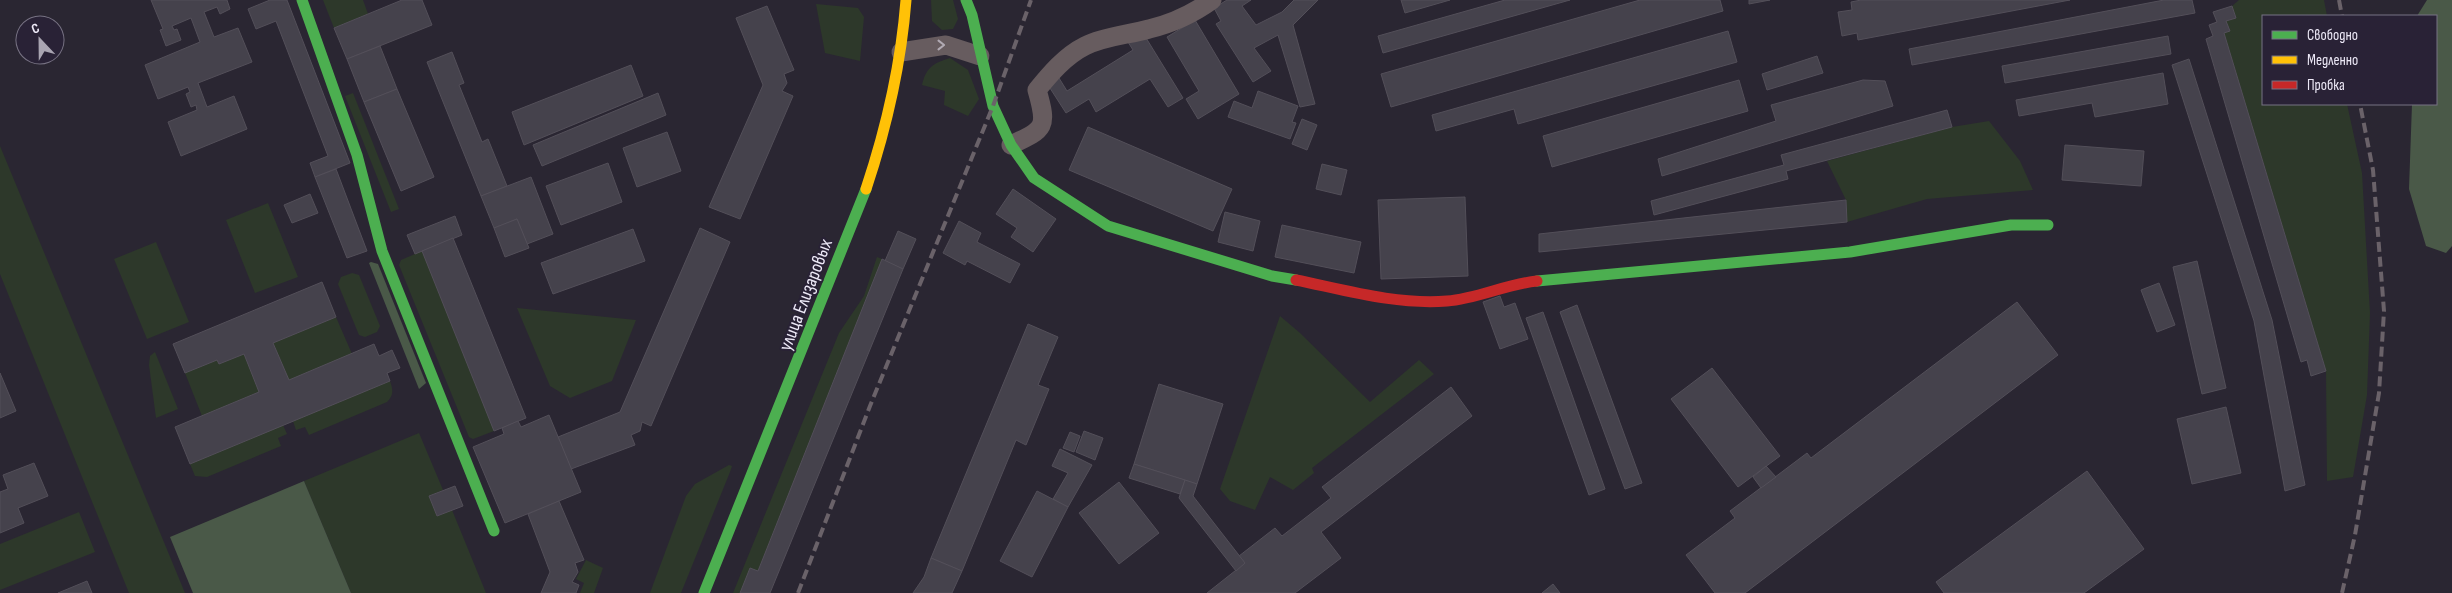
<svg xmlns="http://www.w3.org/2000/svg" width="2452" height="593" viewBox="0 0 2452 593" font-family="'Sofia Sans Condensed',sans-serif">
<rect width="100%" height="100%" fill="#2a2632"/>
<g fill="#2d382a">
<path d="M323,0h40l5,14 -34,14z"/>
<path d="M931,0h22l5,19 -5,10 -11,1 -10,-9z"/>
<path d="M2239,0h85l3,16h-64v88h84l15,69 8,140 -3,82 -14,82 -26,4 -1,-110 -102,-338 6,-3 -4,-9 10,-3 -4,-12z"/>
<path d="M816,4l42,4 6,9 -4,44 -35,-8z"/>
<path d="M950,58l18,12 11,29 -11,17 -24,-11 1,-14 -23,-6c4,-17 11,-22 28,-27z"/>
<path d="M353,93l46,116 -8,3 -46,-116z"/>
<path d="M1989,121l31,40 13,29 -106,9 -80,23 -1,-22 -19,-39 125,-34z"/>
<path d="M0,146l185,447h-56l-129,-319z"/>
<path d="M268,203l30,74 -43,16 -29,-73z"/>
<path d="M156,242l33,80 -42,17 -33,-80z"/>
<path d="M422,251l72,180 -21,8 -4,-2 -70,-172 2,-5z"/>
<path d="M877,257l5,2 -124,312 -8,-3 -10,25h-7l106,-260 25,-37z"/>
<path d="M352,273l7,2 21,51 -3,6 -12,5 -6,-2 -21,-51 3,-7z"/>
<path d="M517,308l119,12 -24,61 -42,17 -20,-12z"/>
<path d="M1280,316l20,17 70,69 49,-42 15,14 -122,94 2,5 -21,17 -23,-13 -15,33 -25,-9 -10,-12z"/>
<path d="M336,317l16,37 -63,26 -16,-37z"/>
<path d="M155,352l23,57 -22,9 -7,-53 1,-9z"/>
<path d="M244,354l15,38 -57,24 -17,-43 32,-13 2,4z"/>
<path d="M390,381c3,9 4,14 -3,21l-78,33 -4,-8 -9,3 -3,-9z"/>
<path d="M283,425l4,9 -9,4 3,8 -74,31 -12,-1 -5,-12z"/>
<path d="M419,433l24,57 -14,6 8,20 15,-6 34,83h-135l-47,-112z"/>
<path d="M729,465l3,1 -2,6 -49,121h-31l36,-97 9,-12z"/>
<path d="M79,512l16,40 -95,38v-46z"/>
<path d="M586,560l17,8 -9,25h-14l4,-10 -8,-4z"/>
</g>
<g fill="#4a5948">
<path d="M2427,0h25v246l-6,7 -20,-7 -17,-57 3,-85h24v-88h-19z"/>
<path d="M371,262l7,2 48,119 -7,6 -50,-126z"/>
<path d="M304,481l47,112h-158l-23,-56z"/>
</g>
<g fill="#45424c" stroke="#534f59">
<path d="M151,0h76l3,9 -10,5 -3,-7 -13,5 10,25 24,-9 14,34 -54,21 9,24 27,-11 13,33 -66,27 -13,-34 29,-12 -1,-5 -5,2 -5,-13 4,-2 -2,-5 -30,12 -13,-34 55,-23 -9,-24 -19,8 2,4 3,-1 4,11 -15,6 -6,-16 3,-1z"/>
<path d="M270,0h17l63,163 -35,14 -5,-14 18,-7 -52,-135 -20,8 -8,-20z"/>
<path d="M402,0h20l10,25 -85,34 -13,-31z"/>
<path d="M1227,0h24l-9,6 14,19 26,-13 12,-12h24l-25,25 22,79 -15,3 -22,-72 -24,13 17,23 -18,11 -37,-58 5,-3 -7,-13z"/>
<path d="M1401,0h49l-45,13z"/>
<path d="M1505,0h65l-187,53 -5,-17z"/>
<path d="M1640,0h80l3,11 -332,96 -10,-33z"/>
<path d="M1749,0h21l-21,4z"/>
<path d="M1861,0h209l-212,40 -1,-7 -15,3 -4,-24 14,-2 -1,-8z"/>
<path d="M2164,0h28l3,13 -283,52 -3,-16z"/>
<path d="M767,6l27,64 -10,4 3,9 -5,8 11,5 -53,123 -31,-12 54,-122 -27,-67z"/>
<path d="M2232,6l4,12 -10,3 4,10 -6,2 102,338 -15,5 -4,-16 -6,2 -95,-323 7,-3 -4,-11 8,-3 -4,-10z"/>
<path d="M1195,20l44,74 -41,25 -12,-20 13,-8 -32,-54z"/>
<path d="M1728,31l9,31 -219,62 -4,-15 -78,22 -4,-16z"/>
<path d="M1143,33l40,65 -15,9 -18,-28 -54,33 -7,-13 -23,14 -18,-28 11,-7 8,13 66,-41 -5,-8z"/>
<path d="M2168,36l3,18 -166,29 -3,-17z"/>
<path d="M380,46l17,43 -33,13 -17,-43z"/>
<path d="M452,52l12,31 -5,2 23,57 6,-3 19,47 -26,10 -54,-134z"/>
<path d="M1817,56l6,17 -56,17 -5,-16z"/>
<path d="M2189,59l83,261 33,165 -20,6 -31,-170 -82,-256z"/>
<path d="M631,65l12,31 -119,49 -12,-33z"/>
<path d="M2163,73l5,31 -73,13 -3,-14 -73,13 -3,-16z"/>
<path d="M1739,80l9,31 -196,56 -9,-31z"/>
<path d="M1863,80l22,1 8,25 -231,70 -4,-17 118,-38 -5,-16z"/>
<path d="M397,89l37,88 -33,14 -37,-89z"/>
<path d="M1258,91l40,15 -6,16 4,1 -6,16 -62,-22 6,-16 18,7z"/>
<path d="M658,93l8,22 -124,51 -9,-21z"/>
<path d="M1947,110l5,17 -166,44 2,8 -134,36 -3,-14 133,-36 -3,-10z"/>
<path d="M1302,119l15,6 -10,25 -15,-6z"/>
<path d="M1088,127l144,62 -19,42 -144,-61z"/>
<path d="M667,132l14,39 -44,16 -14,-39z"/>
<path d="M2065,145l79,6 -3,35 -79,-6z"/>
<path d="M608,163l14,39 -61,23 -15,-39z"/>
<path d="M1322,164l25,6 -6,25 -25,-6z"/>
<path d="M336,169l31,82 -20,7 -32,-81z"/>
<path d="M531,177l22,57 -26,10 -10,-25 -23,9 -13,-32z"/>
<path d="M1013,189l43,30 -23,33 -22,-15 6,-9 -21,-14z"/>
<path d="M310,194l8,19 -26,10 -8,-18z"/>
<path d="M1465,197l3,79 -87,3 -3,-79z"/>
<path d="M1846,200l1,22 -308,30v-18z"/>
<path d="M1225,212l35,9 -7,30 -35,-9z"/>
<path d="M455,216l7,19 -47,19 -8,-19z"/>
<path d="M517,219l12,29 -24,9 -11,-29z"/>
<path d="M959,221l22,12 -4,9 43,22 -10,19 -43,-22 -2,4 -22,-12z"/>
<path d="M1282,225l79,17 -7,31 -79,-16z"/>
<path d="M700,228l30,14 -79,184 -9,-4 -2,9 -9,4 4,10 -64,24 -13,-32 62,-25z"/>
<path d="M633,229l12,32 -92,33 -12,-31z"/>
<path d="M898,231l18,8 -13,30 -18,-8z"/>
<path d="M453,238l73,180 -32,13 -72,-180z"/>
<path d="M882,259l21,10 -133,324h-30l10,-25 8,3z"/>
<path d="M2197,261l29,127 -24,6 -29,-127z"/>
<path d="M322,282l14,35 -63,26 16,37 85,-36 5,12 13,-6 8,18 -13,5 3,8 -200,83 -15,-37 84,-35 -15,-38 -25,10 -2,-4 -32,13 -12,-29z"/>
<path d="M2159,283l16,42 -18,7 -16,-42z"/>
<path d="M1500,296l4,11 11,-4 13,36 -28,10 -17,-47z"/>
<path d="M2017,302l41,53 -313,238h-30l-29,-38 49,-37 -5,-7 77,-58 4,5z"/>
<path d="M1577,305l65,178 -17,6 -65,-177z"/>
<path d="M1543,312l62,177 -16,6 -63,-177z"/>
<path d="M1028,324l30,13 -20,48 11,4 -23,56 -10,-5 -54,131 -31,-13z"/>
<path d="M1712,368l68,88 -42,31 -67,-88z"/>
<path d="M0,373l16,38 -16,7z"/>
<path d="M1159,384l64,20 -26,80 -63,-20z"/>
<path d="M1451,387l21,29 -151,116 20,26 -46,35h-88l38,-30 -6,-7 36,-28 7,8 49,-38 -9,-11z"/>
<path d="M2226,407l15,66 -49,11 -15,-65z"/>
<path d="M549,415l32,77 -76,31 -32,-76 31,-13 -2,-6 16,-7 3,6z"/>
<path d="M1084,431l19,7 -8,22 -19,-8z"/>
<path d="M1070,432l10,4 -6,16 -11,-4z"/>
<path d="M1060,449l32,16 -24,42 -15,-8 15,-26 -16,-7z"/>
<path d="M34,463l14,33 -30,12 6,15 -24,10v-41l8,-3 -5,-14z"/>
<path d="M1134,464l51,16 -5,14 -51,-16z"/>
<path d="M1766,466l10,11 -15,11 -8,-11z"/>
<path d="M2087,471l57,78 -60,44h-140l-8,-11z"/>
<path d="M1185,480l12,4 -4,12 52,67 -9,8 -57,-73z"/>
<path d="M1119,482l40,51 -40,31 -40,-51z"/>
<path d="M455,486l8,20 -26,10 -8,-20z"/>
<path d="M1037,491l31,16 -36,70 -32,-16z"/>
<path d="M559,501l25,59 -9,3 3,9 -6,10 7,3 -3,8h-35l9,-21 -22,-58z"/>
<path d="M931,558l31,13 -10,22h-39l11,-16z"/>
<path d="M87,581l5,12h-34z"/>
<path d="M1553,584l7,9h-18z"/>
</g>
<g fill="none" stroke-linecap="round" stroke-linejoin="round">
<g stroke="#675c5f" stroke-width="19">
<path d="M901,52l45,-7 34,11"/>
<path d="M1011,145c34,-16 37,-17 26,-55 13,-16 28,-34 48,-44 20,-10 43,-11 64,-17 21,-5 45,-16 63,-29"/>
</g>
<g stroke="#4caf50" stroke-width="11">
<path d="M302,0l55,155 25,96 112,280"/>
<path d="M966,0l6,15 21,91 18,39 23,33 74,48 164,50 24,4"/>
<path d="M1537,281l313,-29 161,-27h37"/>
<path d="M704,593l162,-404"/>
</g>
<path stroke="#ffc107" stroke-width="11" d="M866,189c21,-63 35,-124 40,-189"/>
<path stroke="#c62828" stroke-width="11" d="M1296,280c49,10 100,25 151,21 30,-2 59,-17 90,-20"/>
<g stroke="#6a6269" stroke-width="4" stroke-dasharray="10 5" stroke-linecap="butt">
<path d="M2339,0l3,16"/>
<path d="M798,593l72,-187 123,-300 38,-106"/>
<path d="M2342,593l13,-58 24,-142 5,-82 -11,-141 -13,-66"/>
</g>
</g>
<defs><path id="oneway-chevron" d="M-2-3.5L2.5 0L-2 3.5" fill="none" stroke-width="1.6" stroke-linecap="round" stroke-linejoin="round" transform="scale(1.25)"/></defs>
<use stroke="#b1aab3" href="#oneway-chevron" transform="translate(941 45)"/>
<g text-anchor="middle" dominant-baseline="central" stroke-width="4" stroke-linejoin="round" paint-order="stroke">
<g font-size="19" fill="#ede9f7" stroke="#292236">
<text transform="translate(806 295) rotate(-69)">улица Елизаровых</text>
</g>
</g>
<rect x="2262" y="15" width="175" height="90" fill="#292236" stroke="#777283"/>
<rect x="2272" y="31" width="25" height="8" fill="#4caf50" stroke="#777283"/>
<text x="2307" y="40" font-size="15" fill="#ede9f7">Свободно</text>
<rect x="2272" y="56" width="25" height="8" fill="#ffc107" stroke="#777283"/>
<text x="2307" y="65" font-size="15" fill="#ede9f7">Медленно</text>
<rect x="2272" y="81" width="25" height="8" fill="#c62828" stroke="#777283"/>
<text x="2307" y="90" font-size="15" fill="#ede9f7">Пробка</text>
<g transform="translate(40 40) rotate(338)"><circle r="24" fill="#292236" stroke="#777283"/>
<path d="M0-4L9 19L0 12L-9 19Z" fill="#a9a5b2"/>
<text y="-8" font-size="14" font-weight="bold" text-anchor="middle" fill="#ede9f7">С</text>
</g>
</svg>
